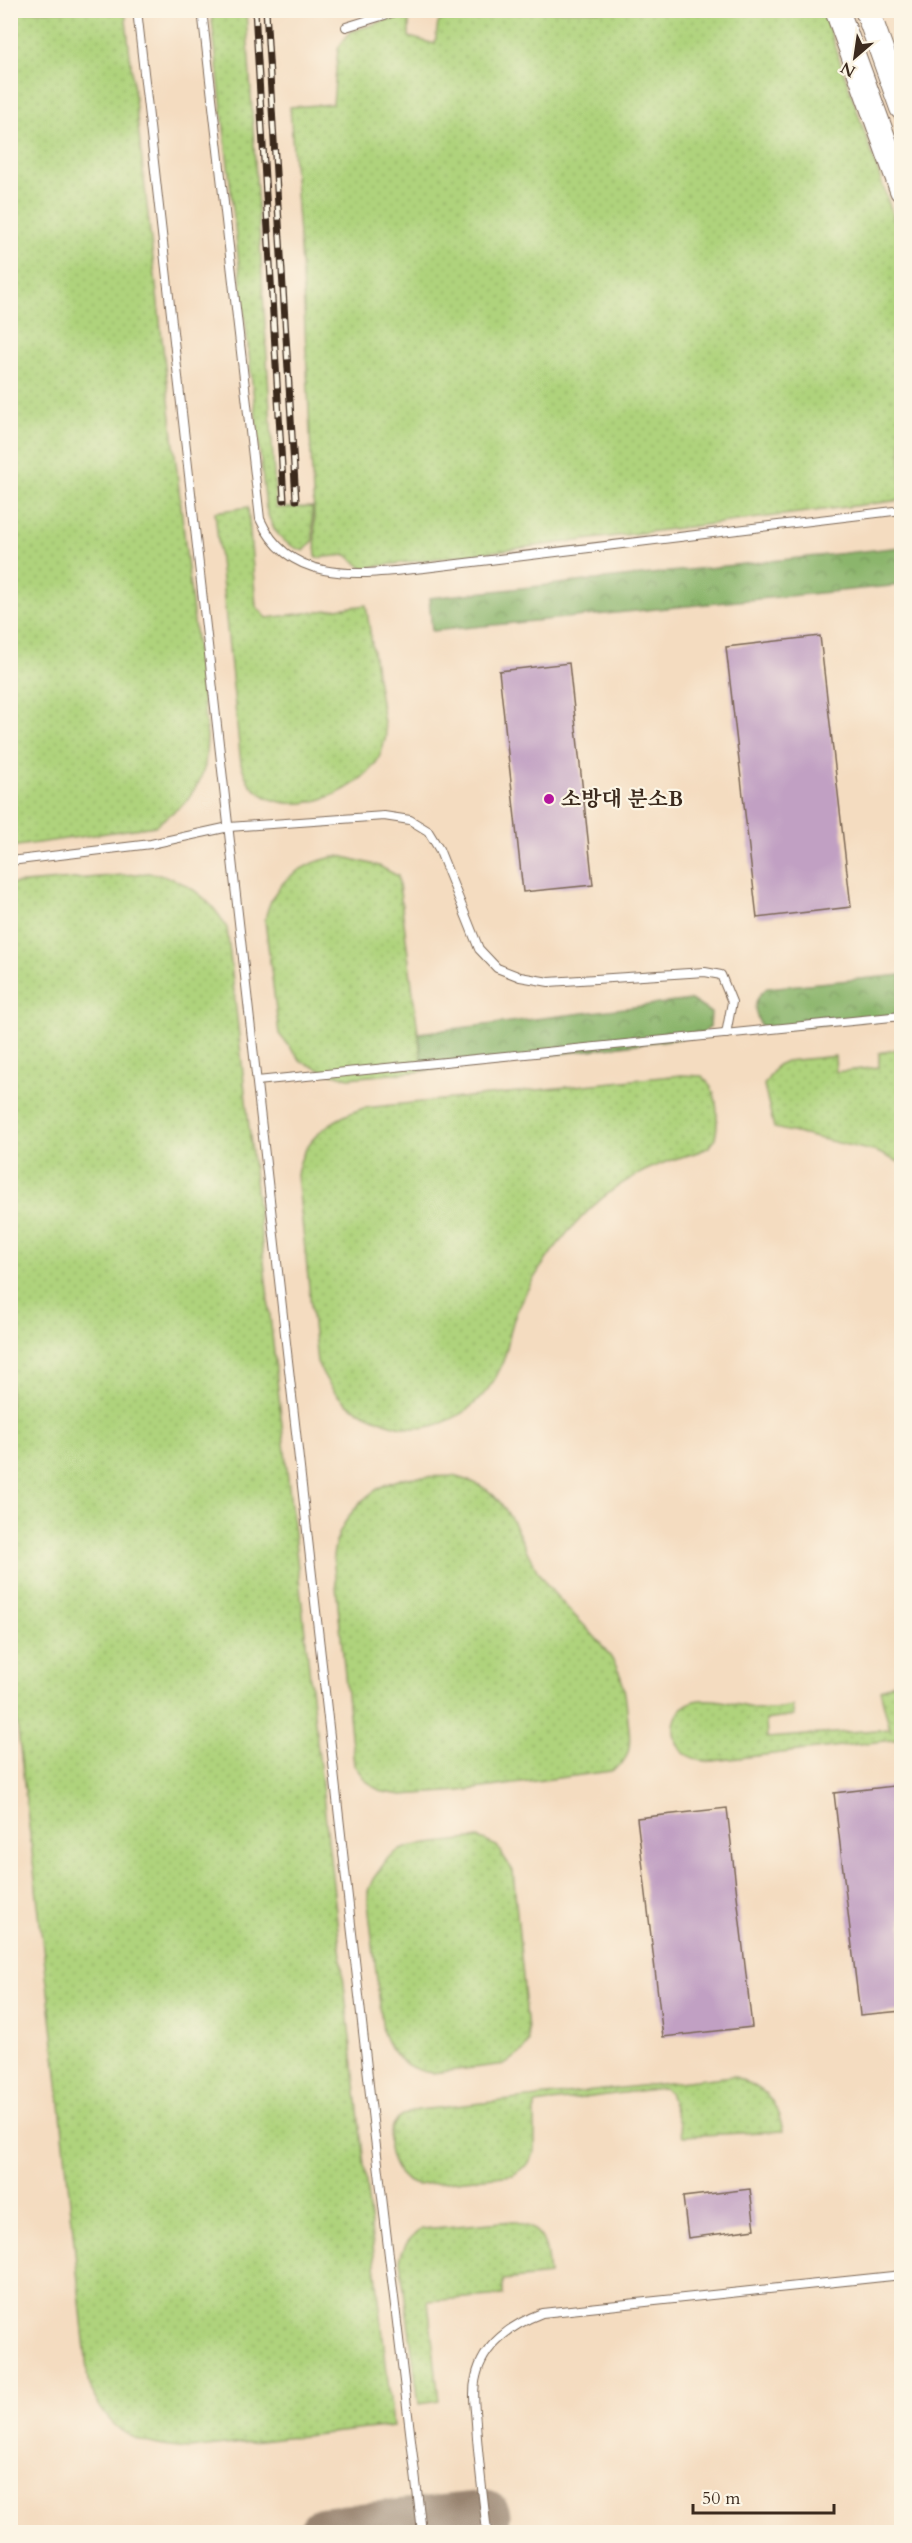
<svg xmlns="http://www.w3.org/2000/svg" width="912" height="2543" viewBox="0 0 912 2543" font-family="Cardo,'Noto Serif KR',serif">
<defs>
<pattern id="grass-dots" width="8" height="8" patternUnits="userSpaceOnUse" patternTransform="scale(1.5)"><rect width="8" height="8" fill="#afd37c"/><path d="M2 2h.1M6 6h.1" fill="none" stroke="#97b56b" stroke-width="1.8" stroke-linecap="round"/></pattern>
<pattern id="forest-crowns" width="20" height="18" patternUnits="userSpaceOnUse" patternTransform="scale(1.5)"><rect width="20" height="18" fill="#8bb56c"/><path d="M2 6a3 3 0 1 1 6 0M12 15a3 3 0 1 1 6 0" fill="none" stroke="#739358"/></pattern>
</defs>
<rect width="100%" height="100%" fill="#fcf5e5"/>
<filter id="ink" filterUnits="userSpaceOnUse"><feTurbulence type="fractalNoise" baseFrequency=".0167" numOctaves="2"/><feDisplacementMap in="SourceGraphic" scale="12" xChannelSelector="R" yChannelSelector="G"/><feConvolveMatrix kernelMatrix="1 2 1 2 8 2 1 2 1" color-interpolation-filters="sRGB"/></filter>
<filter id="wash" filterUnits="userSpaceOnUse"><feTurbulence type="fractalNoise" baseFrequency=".008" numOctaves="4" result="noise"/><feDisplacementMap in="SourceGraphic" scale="24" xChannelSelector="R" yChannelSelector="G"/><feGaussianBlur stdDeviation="1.35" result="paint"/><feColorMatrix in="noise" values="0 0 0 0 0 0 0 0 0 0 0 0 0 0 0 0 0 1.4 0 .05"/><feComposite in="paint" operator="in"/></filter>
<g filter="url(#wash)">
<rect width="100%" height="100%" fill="#f4dcc0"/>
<g fill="url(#grass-dots)" stroke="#757e4d" stroke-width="1.5">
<path d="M10,11h115l82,726 -2,29 -6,16 -13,20 -31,24 -144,21z"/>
<path d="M211,11h35l30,497 36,-1 1,34 -9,10c-23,-7 -32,-21 -38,-43z"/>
<path d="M450,11h373l78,228v261l-539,68 -15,-13 -31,3 -12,-251 -14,-200 43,-3 5,-56 12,-16 59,-19v24l26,7 3,-21z"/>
<path d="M248,507l8,99 11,12 99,-13 20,131c-2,7 -4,16 -7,22 -23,38 -95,65 -128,27 -5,-5 -7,-14 -10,-21l-26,-252z"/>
<path d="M340,856l39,10 19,10 25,195 -74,7 -24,-6 -24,-11 -22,-27 -14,-113c6,-39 37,-59 75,-65z"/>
<path d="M149,873c35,5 61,24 78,55l166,1498 -204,23c-54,-4 -83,-16 -101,-69l-35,-345 -43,-373 1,-778z"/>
<path d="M901,1049v114l-24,-11 -103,-24 -10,-43 13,-20 9,-4 49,-5 1,16 43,-5v-14z"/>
<path d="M681,1075l21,1c3,4 7,7 9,11 7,12 10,51 -2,60 -11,7 -31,10 -43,15 -31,11 -60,30 -83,54 -27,27 -49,58 -65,92 -9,19 -9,42 -18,61 -19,42 -69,72 -115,53 -39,-15 -50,-22 -68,-60l-20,-187c5,-36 34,-56 67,-67z"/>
<path d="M453,1476c9,3 18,5 26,9 33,16 42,62 61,90 23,37 72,66 83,109 4,14 4,31 6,45 2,19 0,34 -18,42l-151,20 -58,4 -19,-3 -17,-11 -12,-16 -21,-209c5,-36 35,-71 73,-78 15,-2 32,-1 47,-2z"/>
<path d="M901,1679v60l-196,23c-7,-3 -15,-4 -21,-9 -17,-16 -12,-46 11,-52 20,-5 45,6 65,8 10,1 22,-1 32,-3l2,10 -28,4 1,18 123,-9 -10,-39z"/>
<path d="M478,1838l19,8 16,25 16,170 -6,10 -17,13 -74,9c-25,-3 -41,-17 -49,-41l-15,-129v-12l5,-12 15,-21 10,-7 14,-5z"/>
<path d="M733,2076c32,14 42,19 50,55l-100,5 -14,-44 -6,-4 -128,16v47l-7,13 -15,11 -96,10c-22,-6 -33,-34 -26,-57 4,-11 17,-15 27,-18z"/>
<path d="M514,2221c33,9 32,24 35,54l-46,5v15l-75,6 11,100 -20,3 -19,-144c3,-15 10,-23 22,-31z"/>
</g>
<g fill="url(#forest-crowns)" stroke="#637045" stroke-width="1.5">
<path d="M901,547v38l-469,46 -3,-33z"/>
<path d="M901,975v40l-130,15 -10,-4c-8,-16 -9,-26 6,-38z"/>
<path d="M691,1000l20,13 -1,14 -10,9 -277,35 -4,-38z"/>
</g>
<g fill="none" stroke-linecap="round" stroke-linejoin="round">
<path stroke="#98836f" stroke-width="51" d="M324,2532l161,-16"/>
</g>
<g id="blocks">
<g fill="#c1a0c3">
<path d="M820,636l31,271 -94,11 -31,-271z"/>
<path d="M569,663l24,222 -70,7 -24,-221z"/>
<path d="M902,1785v226l-42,4 -26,-222z"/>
<path d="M727,1808l25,219 -89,10 -26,-219z"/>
<path d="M750,2189l5,40 -67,9 -5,-41z"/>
</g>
</g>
</g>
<g filter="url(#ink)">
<use href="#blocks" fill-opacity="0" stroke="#7c6857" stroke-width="1.5"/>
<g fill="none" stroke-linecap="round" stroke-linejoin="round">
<g stroke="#7c6857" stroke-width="10">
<g id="lane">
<path d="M137,10l237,2120 48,402"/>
<path d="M202,10l58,509c30,68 103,55 164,49l478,-58"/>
<path d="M346,27l55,-17"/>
<path d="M10,861l141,-17 78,-17 155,-11 26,4 18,11 11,18 40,100 18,19 23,9 29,5 156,-10 16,3 11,27 -6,32"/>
<path d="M257,1081l645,-65"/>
<path d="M487,2532c-4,-36 -9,-73 -11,-109 -1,-15 -4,-31 0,-46 7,-33 37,-53 66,-64l360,-38"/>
</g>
</g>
<g stroke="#7c6857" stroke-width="26">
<g id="secondary">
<path d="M837,10l65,180"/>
<path d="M867,10l35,98"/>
</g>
</g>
<use href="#lane" stroke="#fff" stroke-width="8"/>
<use href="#secondary" stroke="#fff" stroke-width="24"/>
<g stroke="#3b2a1e" stroke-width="7">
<g id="rail">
<path d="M255,10l29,490"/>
<path d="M266,10l30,490"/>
</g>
</g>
<use href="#rail" stroke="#fcf5e5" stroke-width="4.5" stroke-dasharray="14" stroke-linecap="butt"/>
</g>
</g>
<circle fill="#b5179e" stroke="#fcf5e5" stroke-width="2" cx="549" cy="799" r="6"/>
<g text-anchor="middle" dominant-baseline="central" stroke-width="4.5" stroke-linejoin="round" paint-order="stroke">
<g font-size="21" font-weight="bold" fill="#3b2a1e" stroke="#fcf5e5" text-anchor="start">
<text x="561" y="799">소방대 분소B</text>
</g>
</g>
<rect width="912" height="2543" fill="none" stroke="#fcf5e5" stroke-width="36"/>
<g transform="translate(855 57) rotate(209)" stroke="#fcf5e5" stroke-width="4.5" paint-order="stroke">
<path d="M0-4.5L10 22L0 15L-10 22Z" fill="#3b2a1e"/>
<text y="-9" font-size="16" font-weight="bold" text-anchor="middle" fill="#3b2a1e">N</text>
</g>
<path d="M693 2504v9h141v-9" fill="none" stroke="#3b2a1e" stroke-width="3"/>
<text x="702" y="2504" font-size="18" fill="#3b2a1e" stroke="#fcf5e5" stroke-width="4.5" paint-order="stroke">50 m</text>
</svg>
